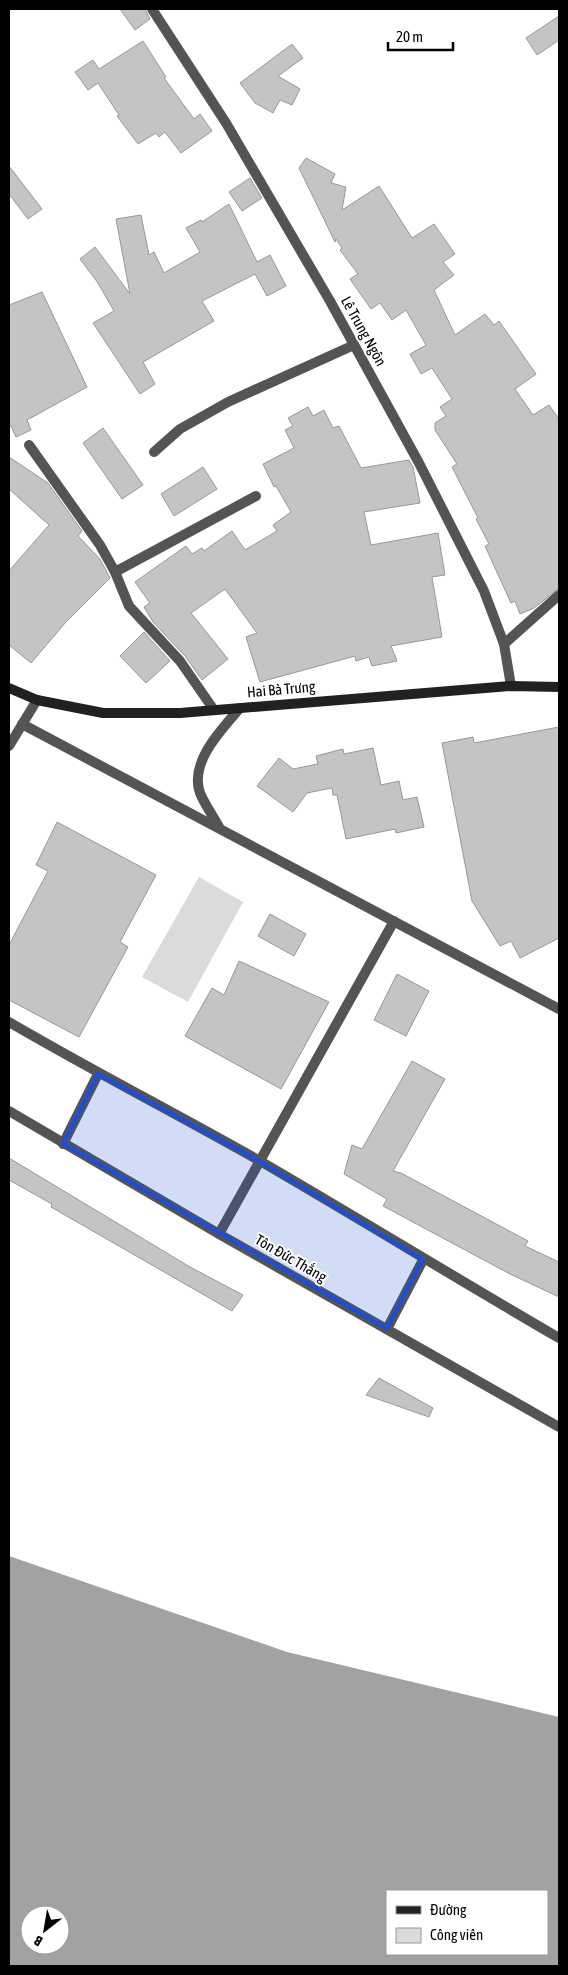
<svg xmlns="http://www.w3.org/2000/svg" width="568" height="1975" viewBox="0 0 568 1975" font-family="'Asap Condensed',sans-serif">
<rect width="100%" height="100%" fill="#fff"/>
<path fill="#dbdbdb" d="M199,877l44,25 -55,100 -46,-25z"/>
<path fill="#a2a2a2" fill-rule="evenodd" d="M9,1556l278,96 272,65v249h-550zM387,1891h160v63h-160zM30,1915h30v30h-30z"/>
<g fill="#c4c4c4" stroke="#989898">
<path d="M120,9h25l5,10 -15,11z"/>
<path d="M559,16v24l-22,15 -11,-17z"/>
<path d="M143,41l23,36 -2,1 30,41 6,-5 12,17 -31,22 -16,-21 -6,5 -3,-4 -18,11 -21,-28 2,-1 -21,-32 -10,7 -13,-18 18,-12 6,9z"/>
<path d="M292,44l11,14 -25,18 22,13 -8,16 -12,-5 -7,13 -18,-10 -15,-20z"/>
<path d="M306,158l29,16 -4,9 15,4 -4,23 37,-24 33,52 22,-14 21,30 -12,8 11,13 -20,15 21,45 30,-21 9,11 5,-4 37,53 -21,15 18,26 16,-10 10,14v169l-25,20 -14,6 -5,-13 -4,2 -26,-57 4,-2 -13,-25 2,-1 -26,-51 5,-3 -22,-34v-7l11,-7 -6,-9 12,-8 -20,-31 -11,6 -11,-20 16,-9 -20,-35 -14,10 -12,-17 -9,6 -21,-30 8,-5 -18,-24 2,-2 -6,-9 -1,3 -36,-74z"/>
<path d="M9,166l33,43 -14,10 -19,-25z"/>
<path d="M250,178l12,20 -20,13 -13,-19z"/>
<path d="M229,204l28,58 13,-7 16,31 -19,10 -12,-22 -53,27 12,20 -71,41 12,22 -15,10 -47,-71 21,-12 -16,-28 -18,-24 15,-12 35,47 -14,-75 25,-4 8,40 5,-3 10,21 36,-21 -14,-24 15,-8 1,2z"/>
<path d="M42,292l45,95 -60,33 4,10 -15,7 -5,-11 -2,1v-122z"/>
<path d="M308,407l5,9 11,-6 9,18 6,-2 22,42 48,-8 4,7 7,36 -56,9 7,33 67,-12 7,42 -13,2 10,60 -51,9 6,15 -25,5 -3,-9 -13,4 -1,-5 -95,26 -14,-45 11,-4 -32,-44 -34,24 37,46 -26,21 -17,-24 -32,-34 -9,-15 6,-4 -15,-21 51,-36 6,8 10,-6 2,3 28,-20 13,19 32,-19 -4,-6 18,-13 -15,-26 -2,1 -11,-23 31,-16 -9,-18 8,-4 -5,-8z"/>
<path d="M103,428l40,57 -21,14 -39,-56z"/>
<path d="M9,457l39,26 34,48 -4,5 22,23 10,19 -44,44 -35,41 -22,-18v-74l40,-46 -40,-36z"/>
<path d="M203,467l14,22 -43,27 -13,-22z"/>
<path d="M144,632l26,29 -24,22 -26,-27z"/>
<path d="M559,727v211l-39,20 -9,-17 -11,5 -28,-45 -30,-158 31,-6 1,6z"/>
<path d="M373,748l8,37 18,-4 4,19 14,-3 7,30 -28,6 -1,-4 -49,10 -9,-44h-4l-1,-7 -25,5 -14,19 -36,-26 22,-28 14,11 25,-5 -2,-8 27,-7 1,5z"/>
<path d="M57,822l99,53 -36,67 8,5 -49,90 -70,-37v-55l39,-74 -12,-6z"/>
<path d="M270,914l36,20 -12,22 -36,-20z"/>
<path d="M239,961l90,41 -48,87 -96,-53 27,-48 12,7z"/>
<path d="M397,974l32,17 -23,45 -32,-16z"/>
<path d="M412,1061l33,18 -52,92 8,2 127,68 -3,5 34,16v35l-49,-23 -127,-68 4,-7 -43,-25 8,-29 10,4z"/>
<path d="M9,1158l181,109 53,28 -11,16 -181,-104 1,-3 -43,-24z"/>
<path d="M379,1378l54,30 -4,9 -63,-22z"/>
</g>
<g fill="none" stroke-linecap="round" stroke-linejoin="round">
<g stroke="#545454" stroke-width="10">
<path d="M152,9l74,114 104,178 89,162 65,128 20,53 7,42"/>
<path d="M29,445l71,100 15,27 14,34 51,55 34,49"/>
<path d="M154,452l26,-23 48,-27 126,-57"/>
<path d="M115,572l141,-76"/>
<path d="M504,644l55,-49"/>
<path d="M22,724l537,285"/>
<path d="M9,746l28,-46"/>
<path d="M219,827c-6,-11 -14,-22 -19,-34 -11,-31 22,-64 40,-85"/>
<path d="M9,1022c82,48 168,92 251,139 100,58 199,119 299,177"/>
<path d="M9,1111l210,123 340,193"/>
<path d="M63,1144l35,-70"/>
<path d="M219,1234l175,-313"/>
<path d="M387,1329l36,-69"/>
</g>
<path stroke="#212121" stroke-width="10" d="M9,688l28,12 66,13h77l331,-27 48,1"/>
</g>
<path fill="#1d4ed8" fill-opacity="0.2" stroke="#1d4ed8" stroke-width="4" stroke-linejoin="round" d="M98,1074l161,87 164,99 -36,69 -324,-185z"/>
<g text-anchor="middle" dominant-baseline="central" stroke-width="4" stroke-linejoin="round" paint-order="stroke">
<g font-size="15" fill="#000" stroke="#fff">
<text transform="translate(364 331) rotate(61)">Lê Trung Ngôn</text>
<text transform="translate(281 689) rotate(-5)">Hai Bà Trưng</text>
<text transform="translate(291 1258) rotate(30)">Tôn Đức Thắng</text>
</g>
</g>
<rect width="568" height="1975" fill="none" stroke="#000000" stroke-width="20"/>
<rect x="386" y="1890" width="162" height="65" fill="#ffffff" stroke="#999999"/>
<rect x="396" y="1906" width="25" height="8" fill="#212121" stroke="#999999"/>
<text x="430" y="1915" font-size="15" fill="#000000">Đường</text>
<rect x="396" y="1928" width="25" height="15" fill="#dbdbdb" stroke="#999999"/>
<text x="430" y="1940" font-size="15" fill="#000000">Công viên</text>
<g transform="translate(45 1930) rotate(211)"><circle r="24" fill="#ffffff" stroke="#999999"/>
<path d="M0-4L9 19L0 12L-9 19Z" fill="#000000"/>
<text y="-8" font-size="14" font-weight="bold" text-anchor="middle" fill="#000000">B</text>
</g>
<path d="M388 42v8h65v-8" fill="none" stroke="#000000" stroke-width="2.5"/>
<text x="396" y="42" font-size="15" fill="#000000" stroke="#ffffff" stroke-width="4" paint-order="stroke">20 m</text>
</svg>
